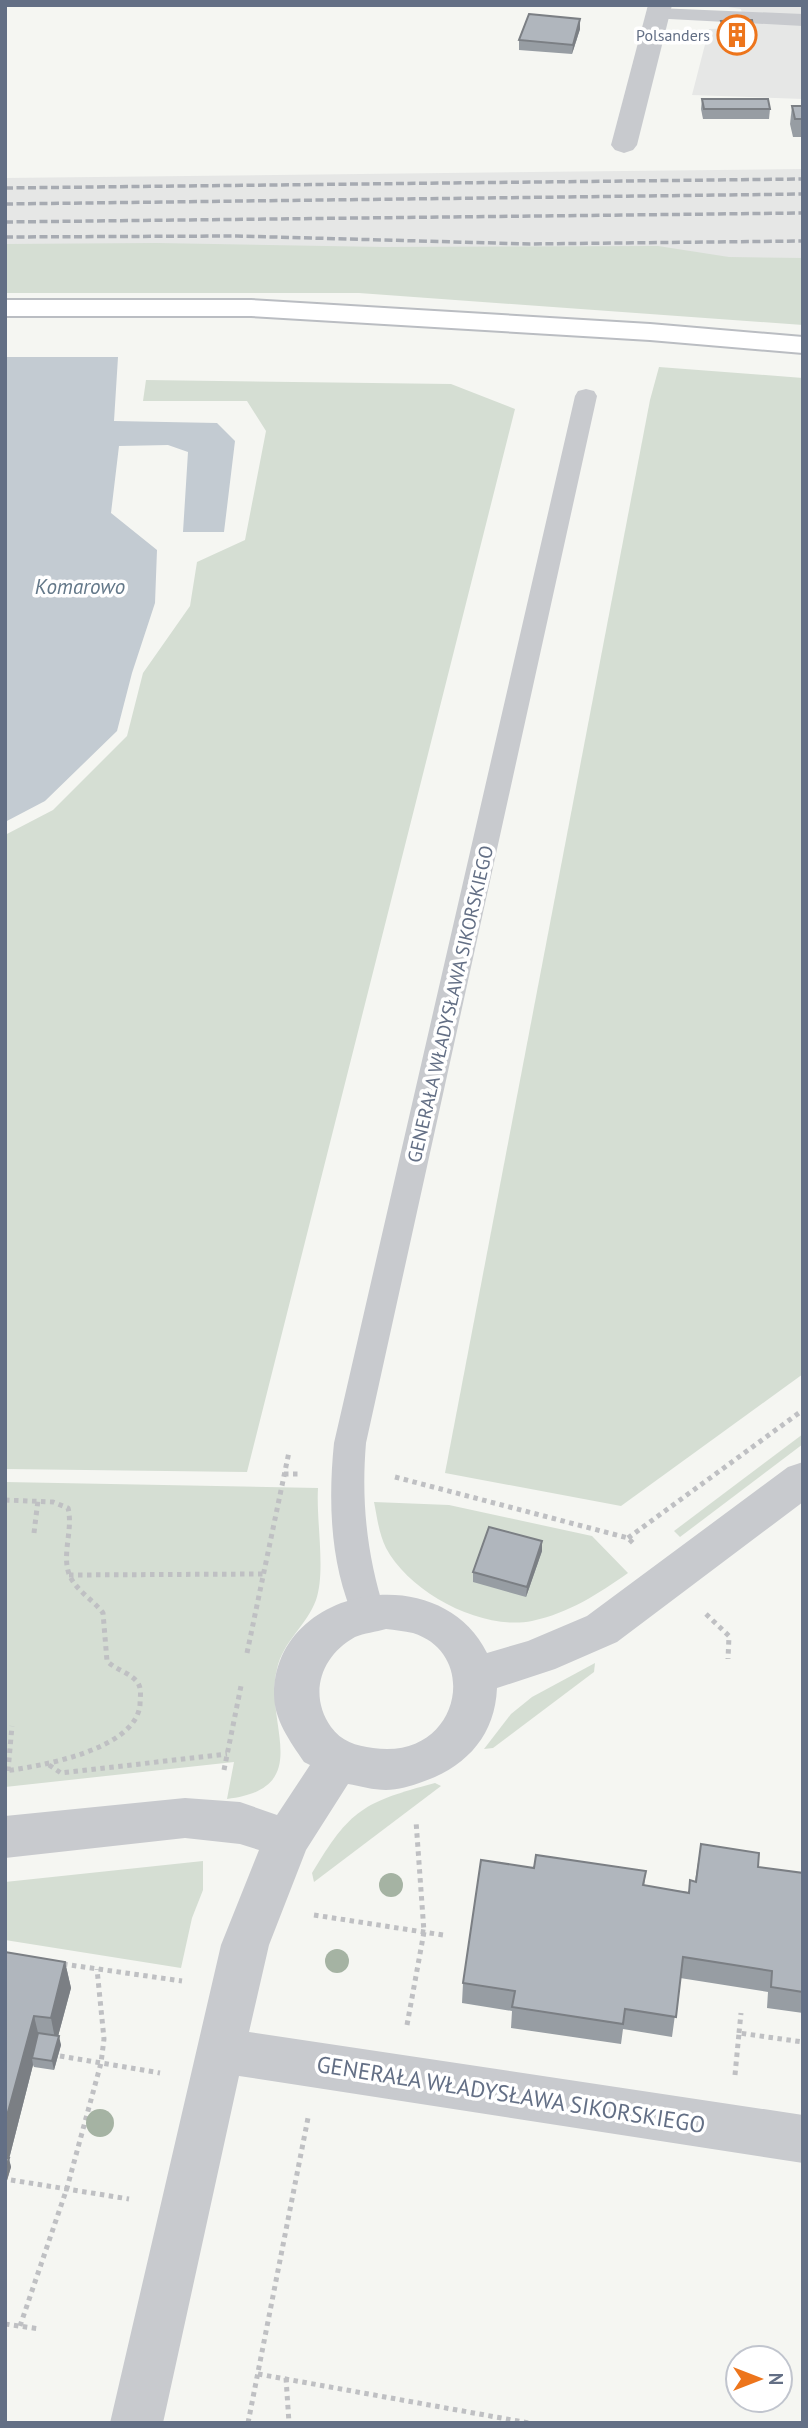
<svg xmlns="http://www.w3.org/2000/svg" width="808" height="2428" viewBox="0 0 808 2428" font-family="'PT Sans',sans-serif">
<rect width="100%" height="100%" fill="#f5f6f2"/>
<g fill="#e6e7e6">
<path d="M715,5h88v94l-111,-4 17,-66 36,-1 -4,-19z"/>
<path d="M803,169v100l-798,-23v-68z"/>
</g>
<g fill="#d5ded3">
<path d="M157,243l227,4 274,-1 71,11 74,1v67l-444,-32h-354v-49z"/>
<path d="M659,367l144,11v996l-182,132 -176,-33 205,-1073z"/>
<path d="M146,380l305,4 64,25 -268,1063 -242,-3v-634l48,-25 74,-74 16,-63 47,-67 7,-44 48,-22 21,-109 -19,-30h-104z"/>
<path d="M803,1434v10l-123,93 -6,-6z"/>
<path d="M5,1482l313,6c-2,34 8,83 -2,112 -9,25 -33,41 -39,69 -14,54 40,119 -50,130l7,-37 -229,25z"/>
<path d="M374,1502l75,3 143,31 36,37c-30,21 -59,40 -96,48 -50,10 -122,-28 -146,-73 -7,-14 -9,-31 -12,-46z"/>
<path d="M595,1663l-1,9 -101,76 -9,1 27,-35 21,-17z"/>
<path d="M435,1783l6,3 -127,96 -2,-9c38,-64 52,-71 123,-90z"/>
<path d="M203,1861v29l-11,28 -11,50 -176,-28v-58z"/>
</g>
<path fill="#c3cbd2" d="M5,357h113l-4,64 103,2 18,18 -11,91h-41l5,-80 -20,-7 -49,1 -8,67 46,37 -2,53 -23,70 -15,58 -72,70 -40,21z"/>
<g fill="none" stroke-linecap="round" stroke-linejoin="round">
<g stroke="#babdc2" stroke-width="4">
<path id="secondary" d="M5,300h246l399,24 153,13v16l-153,-13 -399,-24h-246z"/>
</g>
<g stroke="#bfc0c3" stroke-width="5" stroke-dasharray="4.5 4.5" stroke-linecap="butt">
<path d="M284,1474h18"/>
<path d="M395,1477l233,61 6,6"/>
<path d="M5,1500l48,2 15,6c6,23 -9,51 4,72 8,13 22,21 31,33l4,48c9,9 24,12 31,22 4,7 2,14 2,22 -5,45 -99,61 -135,66"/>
<path d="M34,1533l4,-33"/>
<path d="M628,1538l175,-128"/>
<path d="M69,1575l194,-1"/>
<path d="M706,1614l23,22 -1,23"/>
<path d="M247,1653l42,-201"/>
<path d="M49,1765l12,8 166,-19"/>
<path d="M224,1770l17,-84"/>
<path d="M8,1771l4,-45"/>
<path d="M314,1915l129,20"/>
<path d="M63,1964l119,17"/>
<path d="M407,2025l17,-93 -8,-111"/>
<path d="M739,2033l2,-20"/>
<path d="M60,2056l100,17"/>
<path d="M735,2075l4,-42 64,9"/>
<path d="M11,2180l118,19"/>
<path d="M5,2324l35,5"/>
<path d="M20,2326l47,-138 34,-125 3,-24 -7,-70"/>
<path d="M258,2374l271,49"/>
<path d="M286,2378l3,45"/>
<path d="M248,2423l60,-305"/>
</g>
<g fill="#c8cace" fill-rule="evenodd">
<path d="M657,8l146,6v12l-153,-8 -2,-4z"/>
<path d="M586,389l8,2 3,5 -231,1047c-5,59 1,113 19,169l-5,10 -12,4 -12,-4c-26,-54 -28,-120 -22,-179l241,-1047 3,-5z"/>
</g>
<g fill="#c8cace" fill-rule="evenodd">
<path d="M648,5h24l-35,140 -4,5 -9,3 -9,-3 -4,-5z"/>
<path d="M803,1462v40l-186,140 -62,27 -58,19c-2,48 -31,79 -75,94 -11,4 -24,8 -36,8 -13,0 -26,-4 -38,-6l-42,66 -37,95 -20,87 554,83v48l-564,-87 -76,347h-53l111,-478 38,-95 -19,-6 -55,-6 -180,20v-42l180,-18 55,4 37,13 33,-50 -6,-3c-14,-21 -30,-42 -30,-68 1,-108 166,-137 213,-41l41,-12 59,-25 201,-149zM386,1629c9,1 18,2 27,4 69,22 45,128 -40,115 -17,-2 -32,-7 -42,-21 -23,-33 -10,-71 24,-90 9,-4 21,-5 31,-8z"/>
</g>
<use href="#secondary" fill="#fff" fill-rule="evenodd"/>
<g stroke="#a7abb2" stroke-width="3.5" stroke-dasharray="8 3.5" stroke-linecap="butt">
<path d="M5,188l798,-9"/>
<path d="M5,204l798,-10"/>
<path d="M5,222l798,-9"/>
<path d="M5,237l232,-1 293,8 273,-3"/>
</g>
</g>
<g fill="#a5b3a3">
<circle cx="391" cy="1885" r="12"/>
<circle cx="337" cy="1961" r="12"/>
<circle cx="100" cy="2123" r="14"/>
</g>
<g fill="#979da3">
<rect x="442" y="5" width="38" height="2"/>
<path d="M580,19v10l-8,25 -53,-4v-10z"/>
<path d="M721,21l33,9 -1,9 -30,1 -2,-10z"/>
<path d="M702,99l68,10 -1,10h-66l-2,-10z"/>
<path d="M792,106h11v31h-10l-3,-13z"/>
<path d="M542,1541v10l-16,46 -53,-15v-10z"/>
<path d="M701,1844l57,23 45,6v140l-36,-5 1,-16 -88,-14 -8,59 -49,-8 -2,15 -110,-16 1,-17 -50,-8 1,-20 71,-115 112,3 -2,15 44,6 7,-11z"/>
<path d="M5,1952l60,10 6,26 -13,48 3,9 -7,25 -20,-3 -1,-2 -24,94 2,8 -6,20z"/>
</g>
<g fill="#7b7f84">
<path d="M580,19v10l-8,25 1,-9z"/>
<path d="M542,1541v10l-16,46 1,-10z"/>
<path d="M65,1962l6,26 -15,56 -5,-26z"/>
<path d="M34,2016l6,25 -8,17 1,7 -24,94 2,8 -6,20v-64z"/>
<path d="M59,2036l2,9 -7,25 -2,-9z"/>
</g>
<g fill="#b0b6bd" stroke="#7b7f84" stroke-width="2">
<path d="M529,14l51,5 -7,26 -54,-5z"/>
<path d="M752,20l2,10h-30l-3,-9z"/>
<path d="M702,99h66l2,10h-66z"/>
<path d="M792,106h11v13h-8z"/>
<path d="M489,1527l53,14 -15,46 -54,-15z"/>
<path d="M701,1844l58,9 -1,14 45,6v119l-32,-5 1,-16 -89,-14 -7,60 -51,-8 -2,15 -111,-17 3,-16 -52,-8 18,-123 53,8 2,-13 110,16 -3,14 46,8 1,-13 6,2z"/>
<path d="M5,1952l60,10 -14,56 -17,-2 -29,107z"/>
<path d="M38,2033l21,3 -7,25 -20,-3z"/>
<path d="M5,2158h4l-4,13z"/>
</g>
<defs>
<g id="building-ring" transform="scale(2.0125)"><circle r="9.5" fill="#fff" stroke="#ed751c" stroke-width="1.5"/><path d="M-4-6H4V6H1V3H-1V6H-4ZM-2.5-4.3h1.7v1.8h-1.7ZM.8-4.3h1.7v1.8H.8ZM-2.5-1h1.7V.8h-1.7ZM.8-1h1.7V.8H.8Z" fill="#ed751c"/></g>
</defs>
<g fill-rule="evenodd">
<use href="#building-ring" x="737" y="35"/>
</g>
<g text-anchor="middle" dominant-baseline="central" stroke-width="7" stroke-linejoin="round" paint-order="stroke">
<g font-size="16" fill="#636f85" stroke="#fff" text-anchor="end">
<text x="710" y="35">Polsanders</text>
</g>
<g font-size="19" fill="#636f85" stroke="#fff">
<text transform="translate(450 1004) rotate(-77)">GENERAŁA WŁADYSŁAWA SIKORSKIEGO</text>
</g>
<g font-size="21" font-style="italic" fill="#637889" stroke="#fff">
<text x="80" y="586">Komarowo</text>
</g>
<g font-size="23" fill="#636f85" stroke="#fff">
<text transform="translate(511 2094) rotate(9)">GENERAŁA WŁADYSŁAWA SIKORSKIEGO</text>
</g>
</g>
<rect width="808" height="2428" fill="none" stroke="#636f85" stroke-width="14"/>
<g transform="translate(759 2379) rotate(90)"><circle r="33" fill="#ffffff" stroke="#c1c5ce" stroke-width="2"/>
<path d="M0-5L12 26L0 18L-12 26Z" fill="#ed751c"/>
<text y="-10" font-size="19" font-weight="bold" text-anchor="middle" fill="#636f85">N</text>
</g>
</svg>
